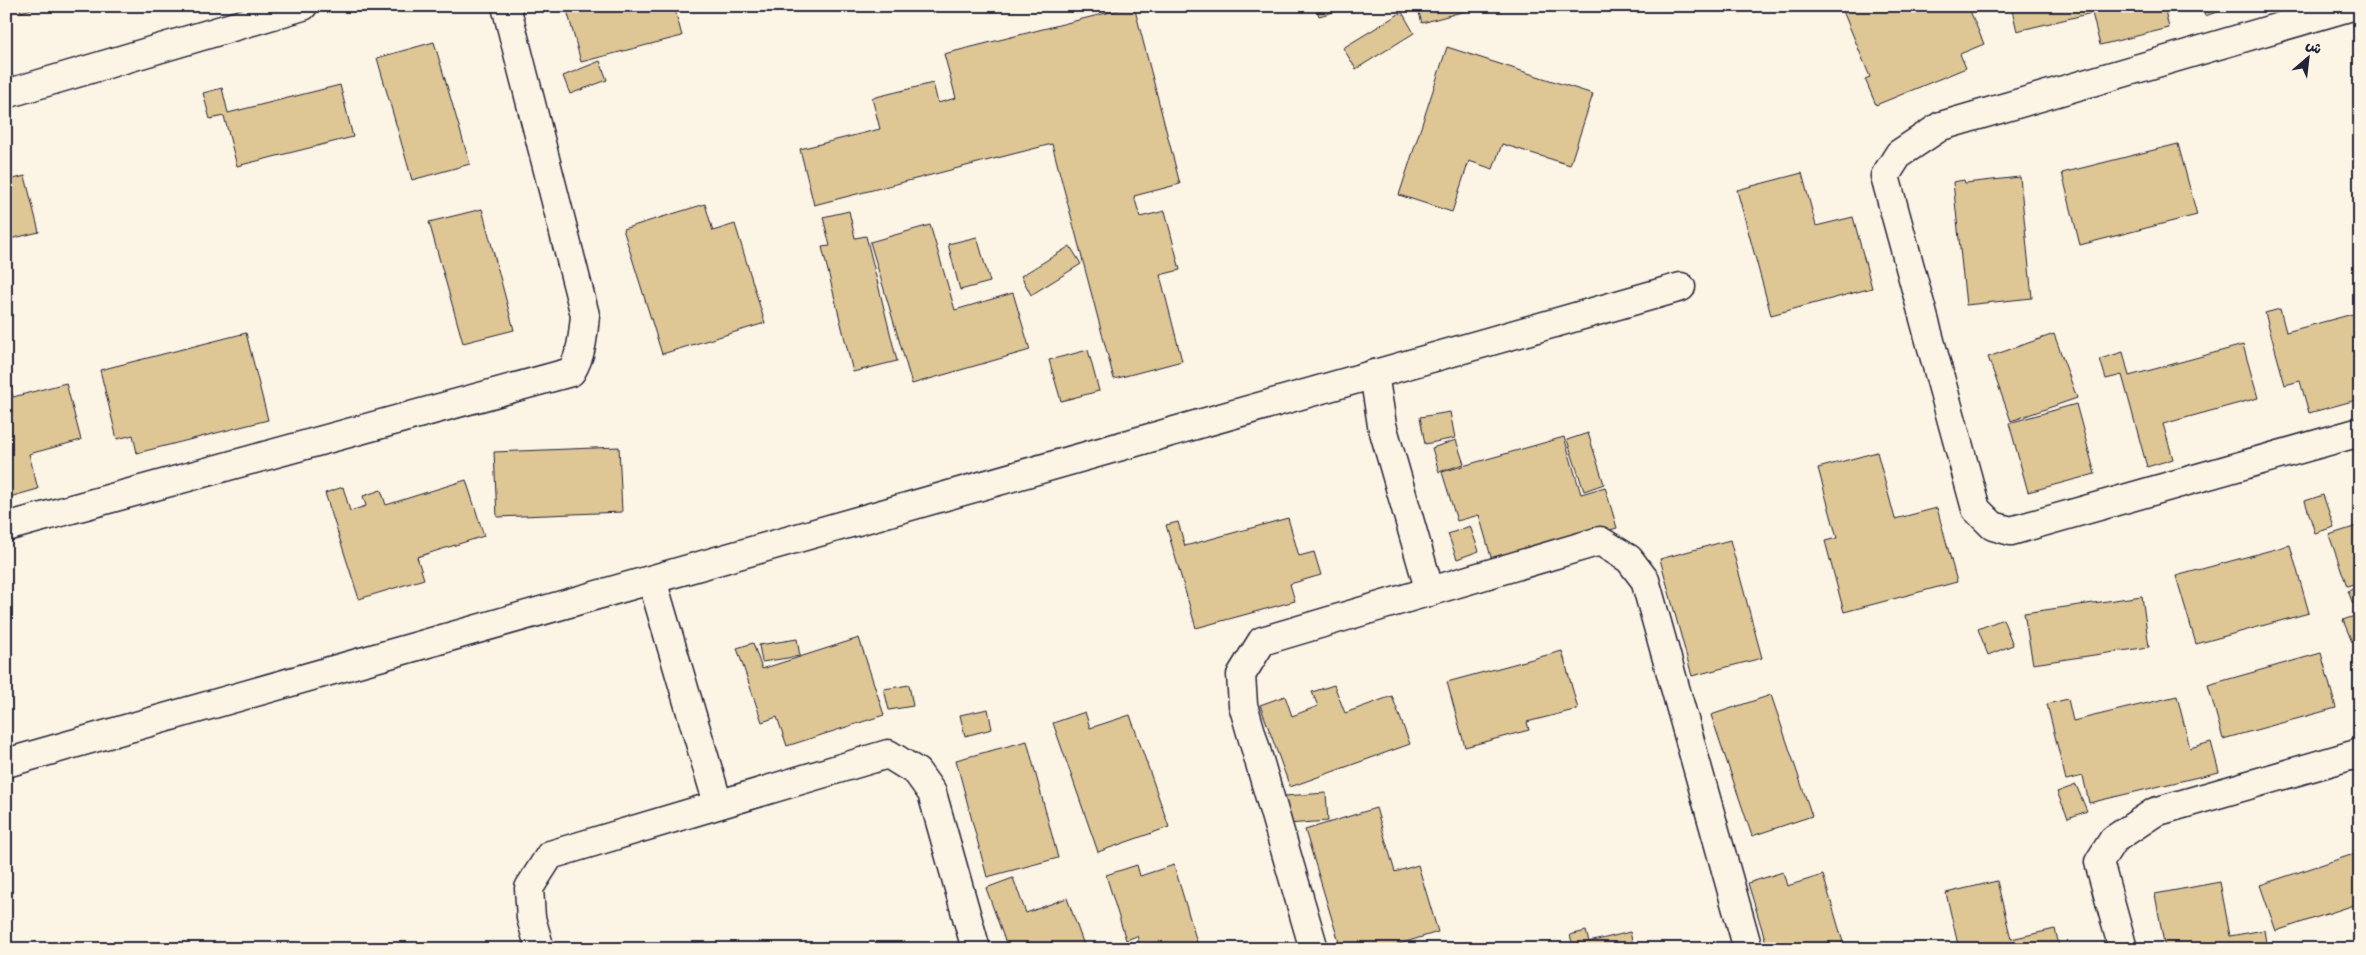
<svg xmlns="http://www.w3.org/2000/svg" width="2366" height="955" viewBox="0 0 2366 955" font-family="Dekko,'Playpen Sans Arabic',sans-serif">
<rect width="100%" height="100%" fill="#fcf5e5"/>
<filter id="ink" filterUnits="userSpaceOnUse"><feTurbulence type="fractalNoise" baseFrequency=".02" numOctaves="2"/><feDisplacementMap in="SourceGraphic" scale="10" xChannelSelector="R" yChannelSelector="G"/><feConvolveMatrix kernelMatrix="1 2 1 2 8 2 1 2 1" color-interpolation-filters="sRGB"/></filter>
<g filter="url(#ink)">
<g fill="#dec695" stroke="#22223b">
<path d="M19,6h23l-21,6z"/>
<path d="M566,6h108l8,30 -101,26z"/>
<path d="M1134,6l46,178 -46,12 6,21 25,-6 15,59 -20,5 22,86 -68,18 -62,-235 -238,61 -14,-56 80,-20 -8,-31 61,-15 5,20 18,-5 -12,-44z"/>
<path d="M1316,6h39l-36,10z"/>
<path d="M1417,6h58l1,2 -54,15z"/>
<path d="M1841,6h127l16,38 -24,10 6,14 -90,37 -11,-26 5,-2z"/>
<path d="M2011,6h153l5,22 -69,17 -8,-32 -75,18z"/>
<path d="M2202,6h33l-30,10z"/>
<path d="M1402,12l12,21 -58,36 -13,-21z"/>
<path d="M434,42l36,122 -58,16 -35,-122z"/>
<path d="M1447,47l146,47 -23,71 -68,-21 -9,25 -24,-8 -17,51 -53,-17z"/>
<path d="M600,61l7,19 -37,14 -7,-18z"/>
<path d="M340,85l13,52 -116,29 -13,-50 -14,3 -7,-26 19,-5 6,25z"/>
<path d="M2178,144l19,71 -117,30 -18,-72z"/>
<path d="M1802,173l14,53 37,-9 19,71 -101,27 -34,-125z"/>
<path d="M25,176l14,56 -33,8v-59z"/>
<path d="M2020,177l12,121 -66,7 -13,-123 11,-2 1,3z"/>
<path d="M705,204l8,27 22,-7 30,99 -103,31 -39,-125z"/>
<path d="M482,209l32,121 -51,13 -34,-121z"/>
<path d="M849,211l6,27 11,-2 31,125 -44,11 -31,-125 8,-1 -7,-29z"/>
<path d="M930,225l25,85 58,-17 17,57 -118,34 -42,-142z"/>
<path d="M977,237l13,45 -30,8 -12,-46z"/>
<path d="M1070,246l11,18 -50,31 -10,-19z"/>
<path d="M2280,309l6,23 74,-20v87l-51,14 -9,-32 -15,4 -20,-72z"/>
<path d="M246,333l22,87 -131,33 -4,-18 -16,4 -17,-69z"/>
<path d="M2054,334l23,64 -66,23 -23,-64z"/>
<path d="M2243,345l15,53 -95,26 10,35 -26,8 -25,-92 -16,4 -6,-20 23,-7 6,24z"/>
<path d="M1088,350l11,41 -38,10 -12,-41z"/>
<path d="M6,372l7,25 53,-14 15,57 -52,14 9,35 -32,9z"/>
<path d="M2076,404l19,70 -67,18 -19,-69z"/>
<path d="M1450,412l5,26 -30,6 -5,-27z"/>
<path d="M1588,433l16,51 -20,7 -17,-51z"/>
<path d="M1564,437l17,57 24,-7 12,41 -124,36 -14,-49 -22,6 -15,-49z"/>
<path d="M1456,440l8,24 -25,8 -7,-24z"/>
<path d="M619,447l3,65 -125,5 -3,-65z"/>
<path d="M1877,452l18,67 42,-11 20,74 -113,30 -19,-71 12,-3 -19,-70z"/>
<path d="M466,480l18,56 -67,21 7,22 -65,20 -34,-106 18,-6 7,24 16,-5 -3,-10 18,-6 5,15z"/>
<path d="M2323,495l11,32 -19,6 -10,-32z"/>
<path d="M1288,518l11,38 15,-4 7,23 -31,9 5,17 -99,27 -30,-103 12,-3 7,24z"/>
<path d="M2360,525v57l-13,4 -18,-51z"/>
<path d="M1470,526l9,25 -22,8 -9,-25z"/>
<path d="M1730,540l32,118 -70,18 -32,-117z"/>
<path d="M2290,545l19,68 -113,31 -20,-68z"/>
<path d="M2360,586v15l-7,3 -5,-13z"/>
<path d="M2142,596l7,51 -116,17 -9,-51z"/>
<path d="M2360,614v25l-8,3 -9,-22z"/>
<path d="M2003,619l10,26 -25,10 -10,-26z"/>
<path d="M859,638l25,77 -97,31 -10,-29 -15,5 -25,-74 16,-5 9,26z"/>
<path d="M797,639l3,17 -38,6 -3,-17z"/>
<path d="M1562,651l16,58 -51,13 2,8 -64,17 -18,-65z"/>
<path d="M2321,653l15,55 -113,31 -15,-54z"/>
<path d="M909,685l4,21 -24,4 -5,-21z"/>
<path d="M1334,685l11,28 47,-17 18,48 -120,43 -30,-82 25,-9 7,20 26,-10 -6,-14z"/>
<path d="M1771,695l41,121 -60,20 -41,-121z"/>
<path d="M2177,696l13,52 21,-6 8,30 -130,31 -6,-27 -17,4 -19,-76 21,-5 5,22z"/>
<path d="M988,709l4,20 -27,7 -5,-21z"/>
<path d="M1085,712l5,16 40,-13 39,112 -71,25 -45,-129z"/>
<path d="M1027,741l31,117 -71,19 -31,-117z"/>
<path d="M2076,785l11,26 -19,7 -11,-26z"/>
<path d="M1326,793l2,28 -41,3 -2,-28z"/>
<path d="M1376,808l19,64 23,-7 20,67 -55,17h-42l-36,-119z"/>
<path d="M2360,852v51l-84,28 -16,-46z"/>
<path d="M1137,865l3,11 34,-11 25,84h-58l-4,-13 -11,4 -20,-65z"/>
<path d="M1783,872l4,14 36,-11 22,74h-77l-20,-66z"/>
<path d="M1013,878l13,35 41,-15 18,50 -77,1 -22,-61z"/>
<path d="M1997,881l14,58 44,-10 5,20h-101l-13,-56z"/>
<path d="M2220,882l10,54 34,-6 3,19h-102l-10,-55z"/>
<path d="M1586,931l3,11 41,-10 4,17h-60l-4,-14z"/>
</g>
<g fill="none" stroke-linecap="round" stroke-linejoin="round">
<g stroke="#22223b" stroke-width="31">
<g id="minor">
<path d="M2352,6l-411,120 -42,28 -14,22 91,333 17,17 18,5 349,-99"/>
<path d="M6,94l297,-88"/>
<path d="M1374,374l8,51 48,167"/>
<path d="M6,527l565,-155c11,-18 12,-36 14,-57l-79,-309"/>
<path d="M652,580l66,224"/>
<path d="M6,763l1675,-476"/>
<path d="M540,949l-9,-31 -2,-30 21,-33 338,-101 29,18 15,21 44,156"/>
<path d="M1314,949l-71,-244 -2,-30 21,-34 338,-100 29,18 16,21 103,369"/>
<path d="M2123,949l-24,-87 14,-22 42,-28 205,-59"/>
</g>
</g>
<use href="#minor" stroke="#fcf5e5" stroke-width="28"/>
</g>
</g>
<rect width="2366" height="955" fill="none" stroke="#fcf5e5" stroke-width="25"/>
<rect x="12" y="12" width="2341" height="930" fill="none" stroke="#22223b" stroke-width="2" filter="url(#ink)"/>
<g transform="translate(2308 58) rotate(28)" stroke="#fcf5e5" stroke-width="4" paint-order="stroke">
<path d="M0-4L9 19L0 12L-9 19Z" fill="#22223b"/>
<text y="-8" font-size="14" font-weight="bold" text-anchor="middle" fill="#22223b">ش</text>
</g>
</svg>
